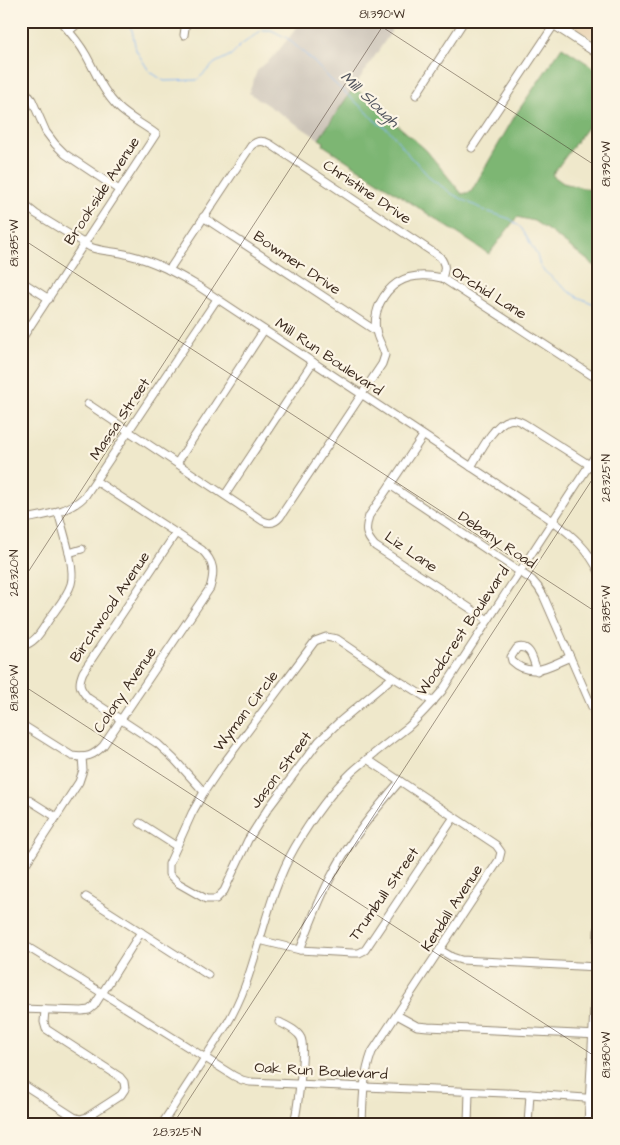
<svg xmlns="http://www.w3.org/2000/svg" width="620" height="1145" viewBox="0 0 620 1145" font-family="'Architects Daughter',sans-serif">
<rect width="100%" height="100%" fill="#fcf5e5"/>
<filter id="ink" filterUnits="userSpaceOnUse"><feTurbulence type="fractalNoise" baseFrequency=".02" numOctaves="2"/><feDisplacementMap in="SourceGraphic" scale="10" xChannelSelector="R" yChannelSelector="G"/><feConvolveMatrix kernelMatrix="1 2 1 2 8 2 1 2 1" color-interpolation-filters="sRGB"/></filter>
<filter id="wash" filterUnits="userSpaceOnUse"><feTurbulence type="fractalNoise" baseFrequency=".0096" numOctaves="4" result="noise"/><feDisplacementMap in="SourceGraphic" scale="20" xChannelSelector="R" yChannelSelector="G"/><feGaussianBlur stdDeviation="1.12" result="paint"/><feColorMatrix in="noise" values="0 0 0 0 0 0 0 0 0 0 0 0 0 0 0 0 0 1.4 0 .05"/><feComposite in="paint" operator="in"/></filter>
<g filter="url(#wash)">
<rect width="100%" height="100%" fill="#efe8cb"/>
<path fill="#ecd8ba" d="M565,21h34v22l-10,-6z"/>
<path fill="#cbc3b8" d="M301,21h90v11l-72,107 -70,-46 8,-22 18,-16 20,-25z"/>
<path fill="#7db673" stroke="#5c7048" d="M562,47l37,24v40l-47,64 11,8 36,9v77l-47,-36 -18,-12 -17,-4 -28,37 -166,-109 1,-3 -5,-3 35,-52 72,63 36,44 9,-2 45,-78z"/>
<g fill="none" stroke-linecap="round" stroke-linejoin="round">
<path stroke="#89b9f5" stroke-width="1" d="M126,21l6,9 4,20 13,21 15,10 33,-1 18,-17 16,-8 10,-10 21,-15h9l16,8 27,24 18,19 35,31 7,8 15,10 17,21 4,6 6,5 15,17 16,11 5,4 34,17 24,8 8,6 4,4 15,26 3,11 3,4 25,21 12,7 19,8"/>
</g>
</g>
<g filter="url(#ink)">
<g fill="none" stroke-linecap="round" stroke-linejoin="round">
<g stroke="#958974" stroke-width="9">
<g id="minor">
<path d="M69,31l12,-10"/>
<path d="M184,35l2,-14"/>
<path d="M21,85l11,15 14,32 9,12 10,10 54,36"/>
<path d="M416,95l48,-74"/>
<path d="M472,148l82,-123"/>
<path d="M21,202l15,12 54,33c13,5 26,4 39,8 25,6 47,18 69,31l355,235c19,14 36,29 46,51"/>
<path d="M203,217l173,114"/>
<path d="M169,270l82,-124c6,-6 12,-6 19,-2l170,113c6,8 5,12 2,21"/>
<path d="M21,281l28,18"/>
<path d="M21,340l135,-206c-12,-9 -28,-17 -38,-27 -15,-15 -22,-34 -32,-52 -7,-13 -16,-23 -26,-34"/>
<path d="M88,404l175,117c7,3 12,2 17,-4l102,-153 3,-9c-2,-9 -8,-16 -9,-25 -2,-10 0,-18 4,-27 13,-26 36,-31 62,-25l157,102"/>
<path d="M423,436l-54,80c-4,14 -4,19 6,30l113,74"/>
<path d="M177,463l87,-133"/>
<path d="M471,467c8,-13 23,-44 38,-47 6,-2 13,2 19,6l71,45"/>
<path d="M390,485l142,95 6,7 5,8 56,128"/>
<path d="M225,495l88,-133"/>
<path d="M21,520c22,-5 48,-7 64,-24l132,-197"/>
<path d="M176,533l-93,139c-5,12 -4,16 5,26l70,46 16,15 30,33"/>
<path d="M69,553l13,-4"/>
<path d="M21,647c15,-5 19,-14 27,-26 8,-12 19,-24 23,-37 5,-17 -9,-55 -13,-73"/>
<path d="M537,671c-4,-11 -6,-27 -20,-23l-6,9 1,4c19,18 37,5 58,-4"/>
<path d="M393,677l-55,46 -19,18 -52,69 -19,30 -24,51 -8,8h-10l-28,-16 -9,-9v-10l23,-51 12,-21 17,-25 94,-126 11,-4 11,2 56,38 40,25"/>
<path d="M21,724l51,32c15,2 21,0 31,-10l107,-158c5,-17 4,-26 -8,-38l-106,-69"/>
<path d="M21,795l35,22"/>
<path d="M599,812c-4,8 -5,15 0,24"/>
<path d="M140,823l36,23"/>
<path d="M21,871l58,-89 4,-12 -1,-13"/>
<path d="M86,897l122,78"/>
<path d="M259,940l41,10 52,3h7l6,-3 89,-133"/>
<path d="M21,943l81,50 132,83 8,4 8,2 280,12 69,5"/>
<path d="M300,950c10,-26 19,-51 32,-75 18,-35 43,-65 68,-94"/>
<path d="M440,950l12,7 9,3 137,7"/>
<path d="M21,1009l61,2 7,-1 5,-4 47,-74"/>
<path d="M397,1015l20,11 11,1 171,8"/>
<path d="M279,1022c8,4 18,8 22,16 5,9 -4,73 -7,86"/>
<path d="M21,1083l53,34 6,2 7,-2 34,-22 4,-6 -1,-7 -4,-5 -74,-48 -2,-7 1,-12"/>
<path d="M162,1124l65,-100c7,-12 13,-25 18,-38 17,-46 25,-96 50,-139 16,-27 34,-53 57,-75 18,-16 37,-30 56,-45 12,-11 23,-23 34,-36l157,-241"/>
<path d="M362,1124c1,-27 1,-47 10,-72l127,-192 2,-8 -5,-7 -129,-86"/>
<path d="M468,1124l1,-32"/>
<path d="M528,1124l2,-30"/>
<path d="M588,1124l10,-193 1,-3"/>
</g>
</g>
<g stroke="#958974" stroke-width="11">
<path id="major" d="M549,21l50,33"/>
</g>
<use href="#minor" stroke="#fff" stroke-width="7"/>
<use href="#major" stroke="#fff" stroke-width="9"/>
</g>
</g>
<path fill="none" stroke="#3b2a1e" stroke-width="1" stroke-opacity="0.45" d="M373,21l226,147M21,238l578,376M21,583l365,-562M21,684l578,375M173,1124l426,-655"/>
<g text-anchor="middle" dominant-baseline="central" stroke-width="4.5" stroke-linejoin="round" paint-order="stroke">
<g font-size="15" fill="#3b2a1e" stroke="#fcf5e5">
<text transform="translate(102 191) rotate(-57)">Brookside Avenue</text>
<text transform="translate(367 192) rotate(34)">Christine Drive</text>
<text transform="translate(297 263) rotate(34)">Bowmer Drive</text>
<text transform="translate(489 293) rotate(32)">Orchid Lane</text>
<text transform="translate(329 357) rotate(34)">Mill Run Boulevard</text>
<text transform="translate(120 419) rotate(-56)">Massa Street</text>
<text transform="translate(497 540) rotate(34)">Debany Road</text>
<text transform="translate(411 552) rotate(34)">Liz Lane</text>
<text transform="translate(110 607) rotate(-56)">Birchwood Avenue</text>
<text transform="translate(463 631) rotate(-56)">Woodcrest Boulevard</text>
<text transform="translate(125 690) rotate(-56)">Colony Avenue</text>
<text transform="translate(246 711) rotate(-53)">Wyman Circle</text>
<text transform="translate(281 770) rotate(-53)">Jason Street</text>
<text transform="translate(384 894) rotate(-55)">Trumbull Street</text>
<text transform="translate(452 908) rotate(-57)">Kendall Avenue</text>
<text transform="translate(321 1071) rotate(3)">Oak Run Boulevard</text>
</g>
<g font-size="16" font-style="italic" fill="#52555e" stroke="#fcf5e5">
<text transform="translate(370 99) rotate(43)">Mill Slough</text>
</g>
</g>
<rect width="620" height="1145" fill="none" stroke="#fcf5e5" stroke-width="55"/>
<rect x="28" y="28" width="564" height="1090" fill="none" stroke="#3b2a1e" stroke-width="2"/>
<g font-size="12" text-anchor="middle" fill="#3b2a1e">
<text x="382" y="18">81.390°W</text>
<text transform="translate(606 164) rotate(-90)" y="4">81.390°W</text>
<text transform="translate(14 243) rotate(-90)" y="4">81.385°W</text>
<text transform="translate(606 478) rotate(-90)" y="4">28.325°N</text>
<text transform="translate(14 573) rotate(-90)" y="4">28.320°N</text>
<text transform="translate(606 609) rotate(-90)" y="4">81.385°W</text>
<text transform="translate(14 688) rotate(-90)" y="4">81.380°W</text>
<text transform="translate(606 1055) rotate(-90)" y="4">81.380°W</text>
<text x="177" y="1136">28.325°N</text>
</g>
</svg>
